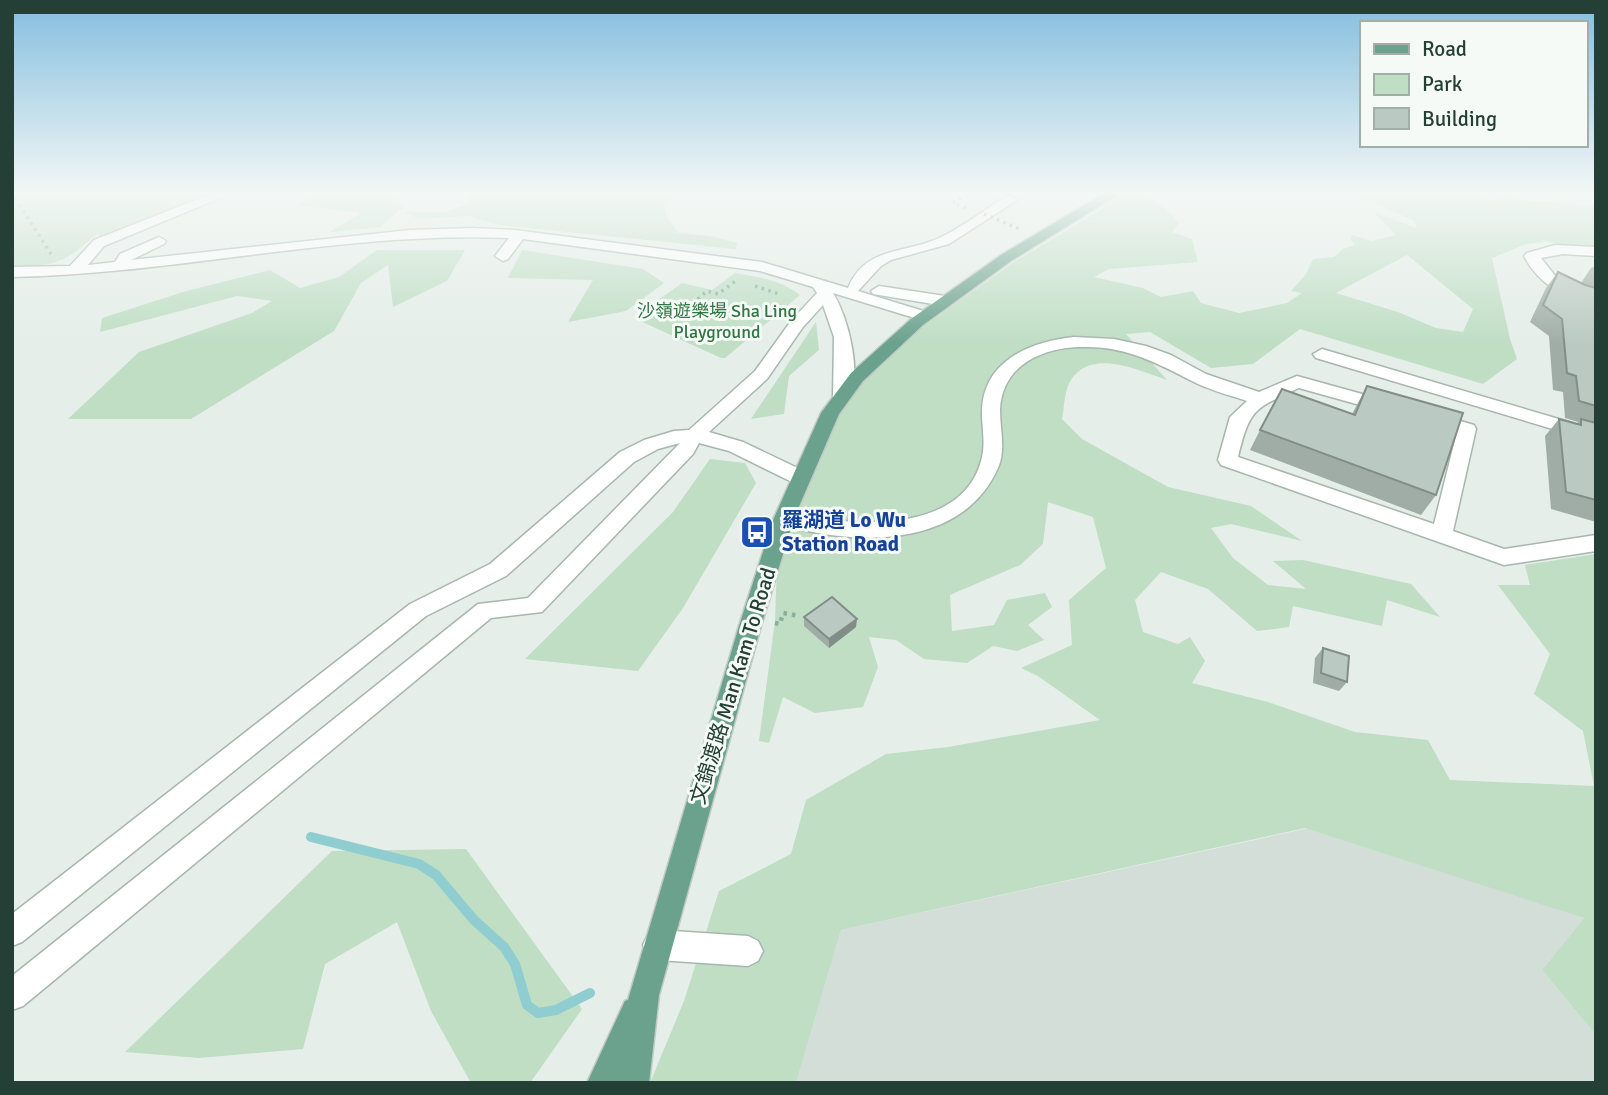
<svg xmlns="http://www.w3.org/2000/svg" width="1608" height="1095" viewBox="0 0 1608 1095" font-family="Signika,'Noto Sans SC',sans-serif">
<rect width="100%" height="100%" fill="#e5eee9"/>
<path fill="#d3ded8" d="M1314,827l270,91 -42,52 54,65v48h-800l45,-153z"/>
<g fill="#bfdec4" fill-rule="evenodd">
<path d="M12,191h219l-127,51 -6,-9c-34,29 -39,34 -86,32z"/>
<path d="M327,191h81l-19,11 15,4 -24,21 -50,5 31,-19 -64,-8z"/>
<path d="M472,191h209l-17,15 3,12 12,15 32,3 26,7 -1,6 -237,-24 -31,-9 -49,3 -15,-7h43l20,-8 1,-9z"/>
<path d="M1123,191c23,0 41,14 56,32l-7,9 20,7 6,23 -89,7 -15,8 49,11 18,9 32,-6 8,12 38,10 48,-10 15,-10 -11,-2 15,-17 7,-15 21,-2 9,-8 12,-4 -5,-7 3,-3 18,6 25,-6 -22,-23 42,16 -1,-7 -60,-27 -6,4 -16,-7h127l31,11 15,-8 12,6 78,6v46l-55,-12 3,2 -18,2 -34,14 18,81 7,20 -34,25 -183,-55 -47,35 -42,4 -61,-36 -24,2 41,46c-30,-10 -81,-35 -99,6 -4,10 -4,23 -6,33l20,20 86,48 83,19 51,35 -71,-17 -20,4 22,30 35,27 38,4 -33,-28 30,-1 108,24 29,33 -53,-17 -5,26 -89,-20 -4,21 -32,4 -49,-42 -47,-17 -26,28 8,32 35,12 12,-7 15,24 -13,22 76,19 87,30 73,8 22,40 144,6 -11,-55 -49,-37 16,-40 -52,-69h32l-5,-20 71,-11v481l-54,-65 42,-52 -279,-90 -464,102 -45,153h-146l34,-82 35,-110 72,-37 15,-54 80,-46 62,-7 152,-27 -62,-44 -17,-8 51,-23 -3,-45 37,-32 -13,-51 -45,-15 -5,42 -23,21 -70,30 2,36 42,-6 13,-25 38,-7 7,14 -24,18 16,15 -27,11 -24,-5 -26,17 -43,-4 -28,-19 -27,-3 9,30 -15,40 -48,6 -32,-16 -14,46 -10,-2 16,-120 3,-84 47,-113 47,-61 142,-101 83,-50zM1407,255l66,54 -10,23 -27,-4 -38,-16 -62,-19z"/>
<path d="M377,250h88l-18,31 -54,26 -5,-42 -27,18 -27,48 -143,88h-123l71,-67 113,-39 20,-12 -35,-5 -137,36 2,-14 81,-26 87,-22 30,18 39,-11z"/>
<path d="M522,250l121,19 21,14 -38,28 -58,11 25,-42 -85,-2z"/>
<path d="M735,273c23,4 46,7 65,22l-75,63h-4l-85,-39 9,-10 37,-26 30,7z"/>
<path d="M816,322l3,28 -30,26 -5,38 -33,5z"/>
<path d="M710,459l35,4 11,20 -73,125 -45,63 -113,-12 148,-147z"/>
<path d="M466,849l116,160 -52,74h-59l-40,-72 -34,-89 -72,42 -22,85 -104,9 -74,-6 207,-201z"/>
</g>
<g fill="none" stroke-linecap="round" stroke-linejoin="round">
<path stroke="#8fcdd1" stroke-width="10" d="M311,837l108,27 17,11 38,45 30,27 11,17 12,41 11,8 18,-3 34,-17"/>
<g stroke="#a7b6af" stroke-width="3">
<g id="minor">
<path d="M219,191h18l-133,55 -16,19 27,-3 5,-8 39,-17 7,4 -2,3 -33,16 279,-30 61,-2 44,2 247,32 86,26c17,-42 57,-34 91,-50 24,-11 44,-27 66,-41l5,-1 7,4 -68,44 -58,16 -10,6 -23,25 72,22 2,3 -2,3h-12l-85,-26c15,24 30,82 15,108l-6,2 -9,-6 1,-60 -11,-32 -20,22 -36,52 -58,53 34,10 65,31 3,5 -3,5h-14l-65,-32 -30,-8 -6,11 -151,158 -51,6 -468,388 -11,4v-34l466,-372 50,-6 152,-155 -22,6 -24,13 -128,114 -80,40 -404,326 -10,4v-32l398,-310 80,-40 130,-112 24,-12 30,-9 15,-1 66,-59 36,-50 26,-28 -4,-6 -53,-16 -237,-32 -15,20 -5,2 -8,-5 14,-18c-166,-7 -331,36 -497,39v-10l58,-1 24,-26z"/>
<path d="M1555,245l41,2v9l-33,-2 -22,4 15,19 40,18v11c-31,-8 -57,-21 -72,-50l3,-3z"/>
<path d="M879,286l66,10 8,5 -8,5 -72,-12 -2,-3z"/>
<path d="M1074,337l40,2 32,7 25,9 35,19 53,18 38,-16 94,26 3,4 -9,6 -86,-24c-45,21 -49,20 -61,69l196,67 23,-92 -30,-9 -3,-4 9,-6 41,12 2,4 -23,102 51,18 92,-14v16l-92,14 -283,-100 -3,-5 12,-43 17,-16c-18,-6 -38,-11 -55,-20 -35,-18 -65,-34 -105,-34 -41,-1 -85,16 -87,63 0,20 6,40 -2,58 -37,83 -148,78 -221,55l-3,-5 3,-5 7,-2c58,15 176,27 197,-50 5,-16 1,-32 1,-48 0,-52 47,-71 92,-76z"/>
<path d="M1322,349l274,81v12l-280,-84 -3,-4z"/>
<path d="M658,930l90,6 10,5 5,10 -5,10 -10,5 -90,-6 -10,-5 -5,-10 5,-10z"/>
</g>
</g>
<g stroke="#c2c9c6" stroke-width="3">
<path id="major" d="M1108,191h16l-113,70 -88,64 -60,56 -24,33 -45,104 -33,108 -102,369 -10,88h-62l38,-82 3,-1 111,-374 35,-108 47,-105 30,-40 60,-54 90,-64z"/>
</g>
<g stroke="#86b19f" stroke-width="3.5" stroke-dasharray="2.5 4.5" stroke-linecap="butt">
<path d="M12,193l39,61"/>
<path d="M966,208l-13,-5 17,-11"/>
<path d="M755,286l24,8"/>
<path d="M707,308l-14,-5 14,-12 11,3 19,-14"/>
</g>
<path stroke="#86b19f" stroke-width="4.5" stroke-dasharray="3.5 5" stroke-linecap="butt" d="M775,623l5,1 3,-11 17,3"/>
<use href="#minor" fill="#fff" fill-rule="evenodd"/>
<use href="#major" fill="#6ba28e" fill-rule="evenodd"/>
<path stroke="#86b19f" stroke-width="3.5" stroke-dasharray="2.5 4.5" stroke-linecap="butt" d="M984,214l36,15"/>
</g>
<g fill="#a0ada7">
<path d="M1596,266v256l-45,-13 -6,-73 14,-17 18,5 1,-2 -13,-4 -2,-26 -10,-2 -4,-54 -19,-14 16,-34 12,-16 23,11 10,-15z"/>
<path d="M1367,386l69,109 -15,20 -171,-65 10,-20 92,-16z"/>
<path d="M804,617l52,10 -27,21 -25,-22z"/>
<path d="M1323,648l24,34 -8,9 -26,-8 2,-25z"/>
</g>
<path fill="#828d88" d="M857,619l-1,8 -27,21v-9z"/>
<g fill="#bac9c2" stroke="#828d88" stroke-width="2">
<path d="M1558,272l27,13 11,3v118l-17,-5 -3,-25 -9,-3 -5,-54 -19,-14z"/>
<path d="M1367,386l96,27 -27,82 -176,-65 22,-41 73,26z"/>
<path d="M1559,419l22,6v-6l15,4v77l-30,-8z"/>
<path d="M832,597l25,22 -28,20 -25,-22z"/>
<path d="M1323,648l26,8 -2,26 -26,-9z"/>
</g>
<linearGradient id="sky" x2="0" y2="1"><stop stop-color="#84bedf"/><stop offset="0.56" stop-color="#f3f7f5"/><stop offset="1" stop-color="#f3f7f5" stop-opacity="0"/></linearGradient>
<rect width="1608" height="344" fill="url(#sky)"/>
<defs>
<g id="bus-square" transform="scale(1.75)"><rect x="-9" y="-9" width="18" height="18" rx="4" fill="#1a4fb4" stroke="#f6faf7"/><path d="M-5-6H5V4H4V6H2V4H-2V6H-4V4H-5ZM-3.5-4V0h7V-4ZM-3.5 1.2v1.5H-2V1.2ZM2 1.2v1.5H3.5V1.2Z" fill="#fff"/></g>
</defs>
<g fill-rule="evenodd">
<use href="#bus-square" x="757" y="532"/>
</g>
<g text-anchor="middle" dominant-baseline="central" stroke-width="6" stroke-linejoin="round" paint-order="stroke">
<g font-size="18" fill="#2f7643" stroke="#f6faf7">
<text x="717" y="311">沙嶺遊樂場 Sha Ling<tspan x="717" dy="21">Playground</tspan></text>
</g>
<g font-size="21" font-weight="bold" fill="#164399" stroke="#f6faf7" text-anchor="start">
<text x="782" y="520">羅湖道 Lo Wu<tspan x="782" dy="24">Station Road</tspan></text>
</g>
<g font-size="21" fill="#243f35" stroke="#f6faf7">
<text transform="translate(733 686) rotate(-73)">文錦渡路 Man Kam To Road</text>
</g>
</g>
<rect width="1608" height="1095" fill="none" stroke="#243f35" stroke-width="28"/>
<rect x="1360" y="21" width="228" height="126" fill="#f6faf7" stroke="#a2afa9" stroke-width="2"/>
<rect x="1374" y="44" width="35" height="10" fill="#6ba28e" stroke="#a2afa9" stroke-width="2"/>
<text x="1422" y="56" font-size="21" fill="#243f35">Road</text>
<rect x="1374" y="74" width="35" height="21" fill="#bfdec4" stroke="#a2afa9" stroke-width="2"/>
<text x="1422" y="91" font-size="21" fill="#243f35">Park</text>
<rect x="1374" y="108" width="35" height="21" fill="#bac9c2" stroke="#a2afa9" stroke-width="2"/>
<text x="1422" y="126" font-size="21" fill="#243f35">Building</text>
</svg>
